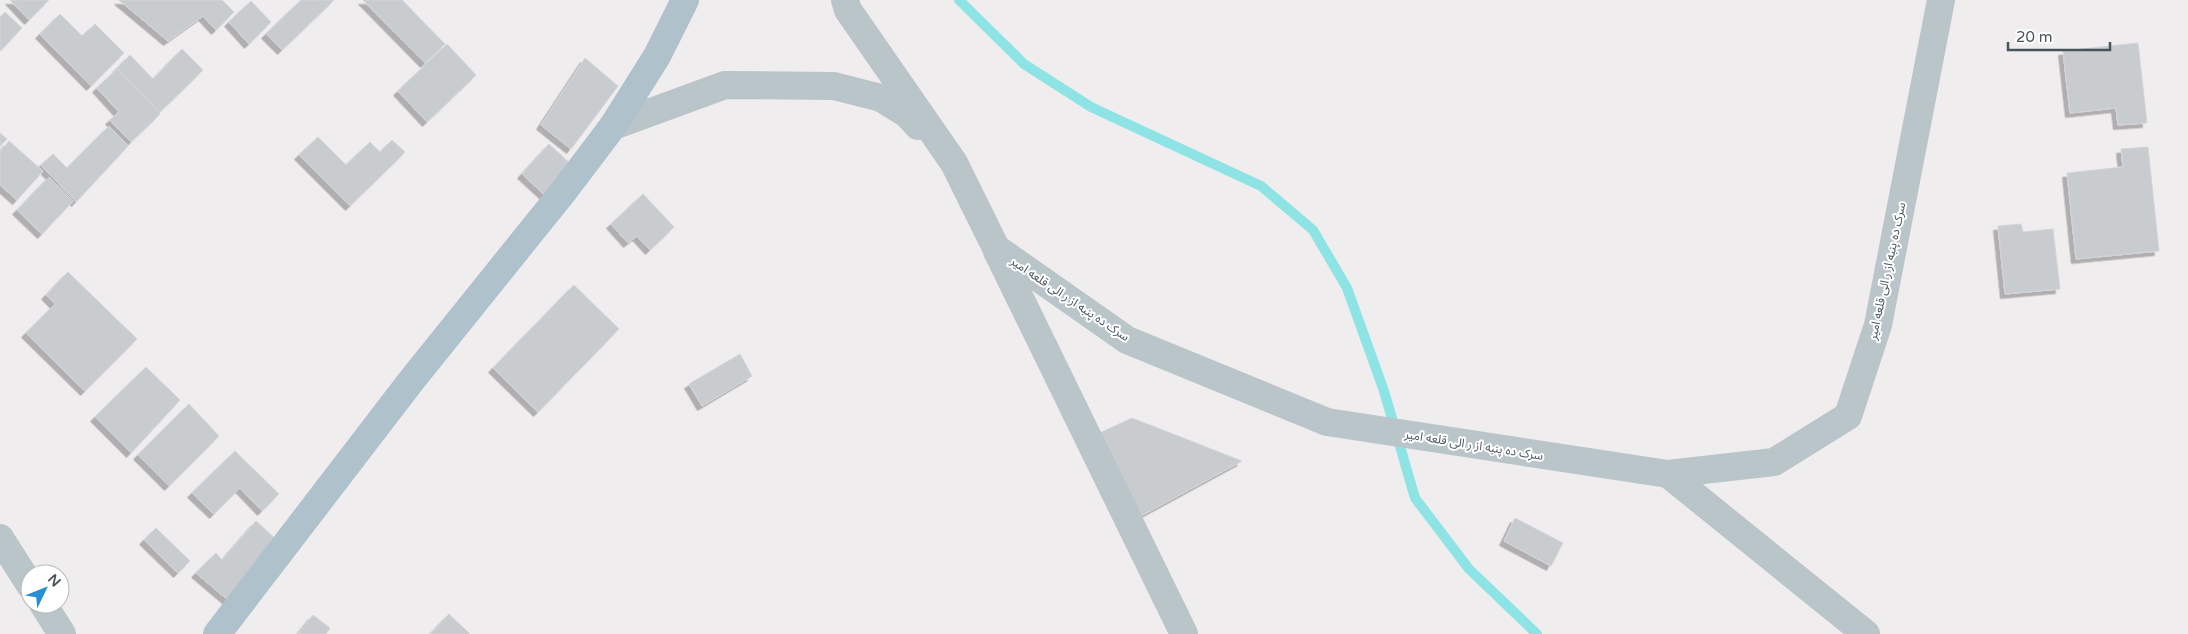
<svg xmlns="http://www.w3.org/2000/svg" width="2188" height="634" viewBox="0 0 2188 634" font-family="'Varela Round','Noto Sans Arabic',sans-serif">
<defs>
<filter id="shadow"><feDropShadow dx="-4.5" dy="4.5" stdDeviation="0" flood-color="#0004"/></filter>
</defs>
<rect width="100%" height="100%" fill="#f0edee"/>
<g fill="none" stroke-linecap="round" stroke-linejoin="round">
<path stroke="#8ee3e5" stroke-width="10" d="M959,0l65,64 67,43 170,79 52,44 34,58 37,103 31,107 54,71 68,65"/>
</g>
<g fill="#c8cccf" stroke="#d2d5d9" filter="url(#shadow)">
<path d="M10,0h39l-20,20z"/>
<path d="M119,0h103l12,12 -18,18 -13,-14 -35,25z"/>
<path d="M301,0h33l-52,50 -16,-16z"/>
<path d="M363,0h39l43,44 -20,19z"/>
<path d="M251,1l20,21 -22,22 -20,-22z"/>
<path d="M5,12l17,16 -22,23v-34z"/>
<path d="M60,14l22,22 13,-12 29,29 -33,33 -51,-52z"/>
<path d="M2138,43l9,80 -29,2 -2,-17 -46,5 -7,-62z"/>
<path d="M447,44l29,31 -49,47 -29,-31z"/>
<path d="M182,49l21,21 -43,42 -43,-44 13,-13 23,24z"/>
<path d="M585,58l33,28 -47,63 -30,-24z"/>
<path d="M117,69l43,45 -29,28 -21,-22 9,-8 -22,-24z"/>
<path d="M109,126l19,20 -52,56 -35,-37 12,-11 14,14z"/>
<path d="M0,133l7,6 -7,7z"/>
<path d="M318,137l28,28 24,-23 10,10 12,-12 13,12 -55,54 -51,-51z"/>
<path d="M9,141l34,30 -26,29 -17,-15v-33z"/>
<path d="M549,144l27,25 -27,30 -27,-25z"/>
<path d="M2148,147l11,104 -83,8 -9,-86 56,-6 -2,-18z"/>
<path d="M49,177l24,24 -31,33 -25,-24z"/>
<path d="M643,194l31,33 -24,23 -13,-14 -9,7 -17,-19z"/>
<path d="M2021,224l2,8 30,-3 7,60 -55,5 -7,-68z"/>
<path d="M68,272l69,67 -52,52 -59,-58 29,-29 -9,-9z"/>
<path d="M574,285l45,44 -81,83 -45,-44z"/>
<path d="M740,354l12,22 -50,30 -13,-22z"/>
<path d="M146,367l34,33 -49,53 -36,-36z"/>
<path d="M189,404l30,32 -50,50 -31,-31z"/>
<path d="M1132,418l110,43 -105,57 -44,-82z"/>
<path d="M235,451l44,43 -17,17 -22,-23 -26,26 -22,-21z"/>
<path d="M1515,518l48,25 -12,23 -47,-25z"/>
<path d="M256,521l23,21 -50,59 -33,-28 20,-20 6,7z"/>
<path d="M156,528l34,33 -12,12 -34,-33z"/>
<path d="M449,614l21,20h-40z"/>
<path d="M313,615l17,13 -4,6h-28z"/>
</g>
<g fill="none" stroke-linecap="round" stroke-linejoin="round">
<g stroke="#bac5c9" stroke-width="28">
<path d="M845,0l3,10 106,153 42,85 131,92 200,82 341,52 106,-12 74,-46 30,-91 63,-325"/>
<path d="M613,126l112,-41 109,1 47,12 26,16 11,12"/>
<path d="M997,251l187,383"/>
<path d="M1668,474l198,160"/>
<path d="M0,538l30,47"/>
<path d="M43,604l19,30"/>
</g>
<path stroke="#afc2cb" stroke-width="28" d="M217,634l194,-253 152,-189 50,-66 44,-70 28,-56"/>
</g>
<g text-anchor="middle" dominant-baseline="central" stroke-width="4" stroke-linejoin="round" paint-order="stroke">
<g font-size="12" fill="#475459" stroke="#fff">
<text transform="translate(1887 271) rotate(-78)">سرک ده پنبه از ر الی قلعه امیر</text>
<text transform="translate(1070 299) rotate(34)">سرک ده پنبه از ر الی قلعه امیر</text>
<text transform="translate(1474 445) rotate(9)">سرک ده پنبه از ر الی قلعه امیر</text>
</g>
</g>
<g transform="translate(45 589) rotate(47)"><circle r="24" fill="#ffffff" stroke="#b5bbbd"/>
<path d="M0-4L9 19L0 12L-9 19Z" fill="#2590d2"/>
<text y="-8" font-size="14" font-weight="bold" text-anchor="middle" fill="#475459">N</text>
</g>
<path d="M2008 42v8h102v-8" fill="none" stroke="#475459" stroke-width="2.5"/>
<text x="2016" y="42" font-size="15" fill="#475459" stroke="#ffffff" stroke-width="4" paint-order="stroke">20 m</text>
</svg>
